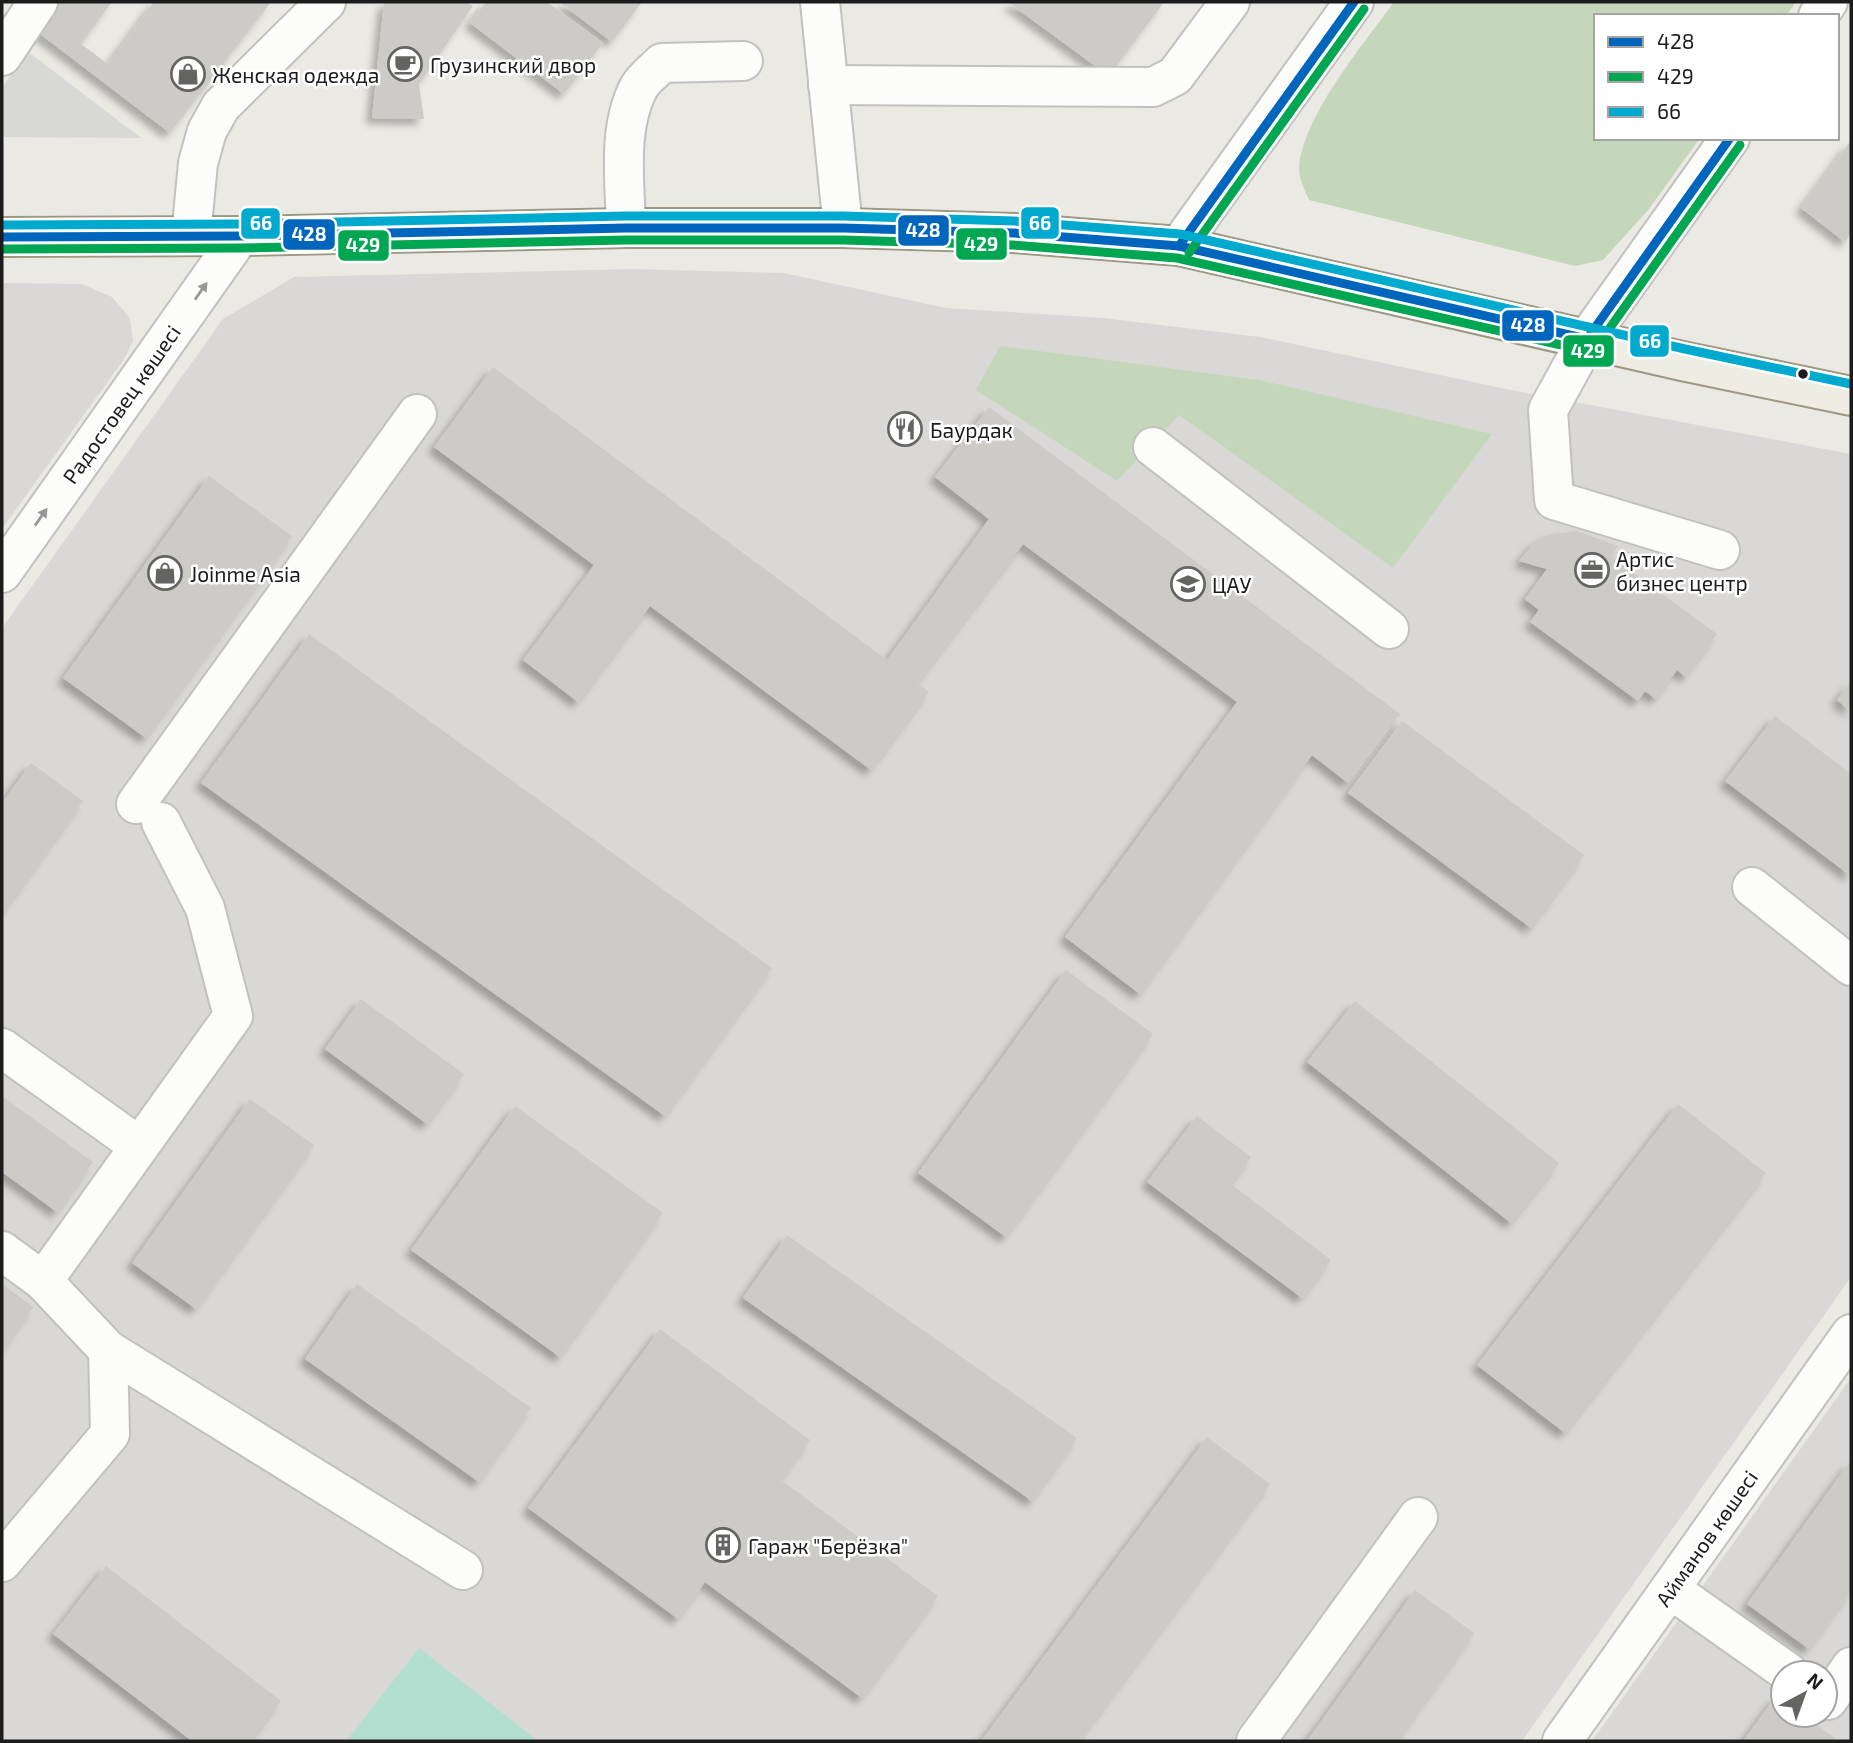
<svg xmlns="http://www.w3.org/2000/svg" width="1853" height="1743" viewBox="0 0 1853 1743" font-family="'Exo 2',sans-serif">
<defs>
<filter id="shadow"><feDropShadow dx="-6" dy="6" stdDeviation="3.5" flood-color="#0004"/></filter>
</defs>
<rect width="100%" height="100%" fill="#eae9e4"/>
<g fill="#d9d8d6" fill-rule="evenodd">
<path d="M633,269l151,4 162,35 157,10 157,19 246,52 345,65v823l-329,464h-1520v-1113l221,-309 71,-42z"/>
<path d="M2,283l80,1 30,13 18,21 3,23 -9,18 -122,170z"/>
<path d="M1851,1378v363h-259zM1783,1673h42v42h-42z"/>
</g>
<path fill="#d8d8d6" d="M27,51l114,87 -139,-1v-49z"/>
<g fill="#c4d7bb">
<path d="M1394,2h402l-10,14h-190v122h104l-51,71 -46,51 -28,6 -266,-66c-4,-9 -10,-21 -10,-31 3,-52 64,-124 95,-167z"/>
<path d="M1000,346l259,34 233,54 -99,134 -214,-153 -62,66 -141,-91z"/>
</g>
<path fill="#b2dfcf" d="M419,1648l119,93h-192z"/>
<g fill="#cdcbc7" filter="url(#shadow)">
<path d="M51,2h61l-31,42 27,20 46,-62h117l-101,131 -139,-106z"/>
<path d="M384,2h82l7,4 -54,78 5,35 -52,-1z"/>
<path d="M486,2h61l56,41 -39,51 -94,-71z"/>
<path d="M559,2h83l-30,40z"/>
<path d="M1008,2h156l-55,74z"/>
<path d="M1851,140v93l-6,9 -44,-34z"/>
<path d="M493,367l394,293 102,-141 -54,-42 54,-70 411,307 -52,69 -36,-28 -172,239 -75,-57 172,-235 -214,-158 -106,139 12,9 -58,78 -221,-164 -72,96 -55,-42 71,-95 -160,-118z"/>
<path d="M209,476l83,60 -146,202 -83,-60z"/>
<path d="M1577,531l41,15 -8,10 107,78 -31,43 -9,-7 -21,29 -11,-8 -7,10 -108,-79 9,-12 -14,-11 22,-30 -28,-8 15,-18 13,-8z"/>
<path d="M309,634l463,334 -107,148 -464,-333z"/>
<path d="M1851,681v30l-14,-11z"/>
<path d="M1775,716l76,58v102l-126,-95z"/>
<path d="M1402,721l182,134 -53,73 -183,-135z"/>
<path d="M31,763l52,38 -81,113v-111z"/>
<path d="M1066,970l87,64 -147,203 -88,-64z"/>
<path d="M361,999l103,75 -37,50 -102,-75z"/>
<path d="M1355,1001l204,162 -48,60 -204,-161z"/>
<path d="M2,1096l91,66 -36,50 -55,-40z"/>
<path d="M250,1099l64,46 -118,164 -64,-46z"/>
<path d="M1678,1104l88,69 -201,260 -88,-68z"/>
<path d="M515,1106l148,107 -103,144 -149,-107z"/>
<path d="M1197,1116l54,41 -20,27 100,76 -29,38 -155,-116z"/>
<path d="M787,1235l290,203 -45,63 -289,-203z"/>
<path d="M2,1284l31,23 -31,44z"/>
<path d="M357,1284l174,124 -52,74 -174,-123z"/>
<path d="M660,1329l150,111 -29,40 157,116 -76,102 -157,-116 -27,37 -150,-111z"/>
<path d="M1207,1437l63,47 -191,257h-98z"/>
<path d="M1851,1460v131l-42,58 -62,-45z"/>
<path d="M106,1566l175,135 -31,40h-58l-139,-107z"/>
<path d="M1415,1590l59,43 -77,108h-90z"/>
<path d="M1776,1696l7,5v14h20l36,26h-96z"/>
</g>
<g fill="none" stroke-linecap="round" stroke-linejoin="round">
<g stroke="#c1c1bf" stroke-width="42">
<g id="minor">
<path d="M820,2l23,226"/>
<path d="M1818,16l10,-14"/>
<path d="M2,56l36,-54"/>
<path d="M828,85l325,2 22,-11 55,-74"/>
<path d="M626,228c-1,-46 -9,-100 13,-141 5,-9 16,-17 23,-24l81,-2"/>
<path d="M191,236l7,-73 9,-32 14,-25 105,-104"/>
<path d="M1179,246l175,-244"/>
<path d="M1153,447l236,182"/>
<path d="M1720,550l-166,-50 -6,-90 39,-71 143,-201"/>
<path d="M2,573l238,-337"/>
<path d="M136,804l281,-390"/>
<path d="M1752,887l99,79"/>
<path d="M2,1048l137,98"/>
<path d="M2,1251l41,30 65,69 355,220"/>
<path d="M43,1281l190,-265 -28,-108 -44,-86"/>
<path d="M2,1562l108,-128 -2,-84"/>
<path d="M1670,1589l119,84"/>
<path d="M1828,1700l23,-33"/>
<path d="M1256,1741l162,-224"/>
<path d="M1562,1741l289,-407"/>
</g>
</g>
<g stroke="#9e9883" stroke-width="42">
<path id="major" d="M2,237l238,-1 386,-8h217l171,5 165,13 503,115 169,35"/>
</g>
<use href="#minor" stroke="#fcfcfb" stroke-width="38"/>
<use href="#major" stroke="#efece4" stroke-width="38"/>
<g stroke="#fff" stroke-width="14">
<g id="bus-1">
<path d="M2,237l238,-1 386,-8h217l171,5 165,13 408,93 143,-201"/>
<path d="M1179,246l175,-244"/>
</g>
</g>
<g stroke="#fff" stroke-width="14">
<g id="bus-2">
<path d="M2,249l238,-1 386,-8h217l170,5 164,13 411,93 9,-5 143,-201"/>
<path d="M1189,253l175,-244"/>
</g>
</g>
<g stroke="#fff" stroke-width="14">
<path id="bus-3" d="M2,225l238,-1 386,-8h217l171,5 166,13 505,115 166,35"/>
</g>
<use href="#bus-1" stroke="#0065bd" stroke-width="9"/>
<use href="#bus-2" stroke="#00a651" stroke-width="9"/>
<use href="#bus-3" stroke="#00a9ce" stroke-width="9"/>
</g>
<defs><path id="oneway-solid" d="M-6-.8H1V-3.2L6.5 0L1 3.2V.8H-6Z" transform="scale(1.75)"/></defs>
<g fill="#979797">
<use href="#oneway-solid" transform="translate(201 291) rotate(-55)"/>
<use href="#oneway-solid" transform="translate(41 517) rotate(-55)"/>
</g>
<defs>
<g id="cafe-ring" transform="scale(1.75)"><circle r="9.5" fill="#fff" stroke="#646462" stroke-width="1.5"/><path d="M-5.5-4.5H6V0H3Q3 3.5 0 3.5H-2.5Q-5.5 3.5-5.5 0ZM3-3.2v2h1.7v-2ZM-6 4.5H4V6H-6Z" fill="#646462"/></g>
<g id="shop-ring" transform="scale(1.75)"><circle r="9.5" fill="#fff" stroke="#646462" stroke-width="1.5"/><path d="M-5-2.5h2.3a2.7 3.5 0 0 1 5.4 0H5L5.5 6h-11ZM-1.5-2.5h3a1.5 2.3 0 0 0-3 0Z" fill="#646462"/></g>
<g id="restaurant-ring" transform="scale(1.75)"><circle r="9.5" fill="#fff" stroke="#646462" stroke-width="1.5"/><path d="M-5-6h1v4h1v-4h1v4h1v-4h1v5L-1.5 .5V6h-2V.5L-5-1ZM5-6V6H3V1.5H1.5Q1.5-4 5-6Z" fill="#646462"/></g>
<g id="office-ring" transform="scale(1.75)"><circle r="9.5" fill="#fff" stroke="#646462" stroke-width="1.5"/><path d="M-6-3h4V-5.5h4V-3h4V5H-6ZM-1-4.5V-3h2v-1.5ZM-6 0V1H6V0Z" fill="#646462"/></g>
<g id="university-ring" transform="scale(1.75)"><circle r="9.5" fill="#fff" stroke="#646462" stroke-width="1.5"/><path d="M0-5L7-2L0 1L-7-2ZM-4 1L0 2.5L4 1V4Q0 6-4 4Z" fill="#646462"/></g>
<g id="building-ring" transform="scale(1.75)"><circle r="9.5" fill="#fff" stroke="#646462" stroke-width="1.5"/><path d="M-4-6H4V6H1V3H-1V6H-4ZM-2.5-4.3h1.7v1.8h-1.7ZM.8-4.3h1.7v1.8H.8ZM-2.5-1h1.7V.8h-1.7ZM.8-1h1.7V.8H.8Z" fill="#646462"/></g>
</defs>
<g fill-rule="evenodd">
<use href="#cafe-ring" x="405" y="64"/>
<use href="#shop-ring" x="188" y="74"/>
<use href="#restaurant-ring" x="905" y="429"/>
<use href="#office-ring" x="1592" y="570"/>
<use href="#shop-ring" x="165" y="573"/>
<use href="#university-ring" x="1188" y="584"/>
<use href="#building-ring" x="723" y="1545"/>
</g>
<circle fill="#1c1c1c" stroke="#fff" stroke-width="2.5" cx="1803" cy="374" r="6"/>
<g text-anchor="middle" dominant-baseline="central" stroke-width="5" stroke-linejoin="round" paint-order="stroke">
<g font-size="21" fill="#1c1c1c" stroke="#fff" text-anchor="start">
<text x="430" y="64">Грузинский двор</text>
<text x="212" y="74">Женская одежда</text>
<text x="930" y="429">Баурдак</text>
<text x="1616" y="558">Артис<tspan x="1616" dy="24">бизнес центр</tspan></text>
<text x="190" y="573">Joinme Asia</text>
<text x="1212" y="584">ЦАУ</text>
<text x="748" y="1545">Гараж "Берёзка"</text>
</g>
<g font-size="21" fill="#1c1c1c" stroke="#fff">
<text transform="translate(121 404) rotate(-55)">Радостовец көшесі</text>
<text transform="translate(1706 1538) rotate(-55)">Айманов көшесі</text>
</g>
</g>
<g stroke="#fff" stroke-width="2.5">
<rect x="1020" y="206" width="40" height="34" rx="7" fill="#00a9ce"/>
<rect x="240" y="207" width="41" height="33" rx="7" fill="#00a9ce"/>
<rect x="897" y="214" width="53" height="33" rx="7" fill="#0065bd"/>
<rect x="282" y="218" width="54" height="33" rx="7" fill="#0065bd"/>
<rect x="955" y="227" width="53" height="34" rx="7" fill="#00a651"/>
<rect x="337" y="229" width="53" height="33" rx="7" fill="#00a651"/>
<rect x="1501" y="309" width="54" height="33" rx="7" fill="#0065bd"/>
<rect x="1629" y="324" width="41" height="34" rx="7" fill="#00a9ce"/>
<rect x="1562" y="334" width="53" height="34" rx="7" fill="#00a651"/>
</g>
<g font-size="19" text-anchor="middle" font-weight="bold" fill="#fff">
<text x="1040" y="230">66</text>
<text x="261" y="230">66</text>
<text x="923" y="237">428</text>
<text x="309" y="241">428</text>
<text x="981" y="251">429</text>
<text x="363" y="252">429</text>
<text x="1528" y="332">428</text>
<text x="1650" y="348">66</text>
<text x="1588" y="358">429</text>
</g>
<rect width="1853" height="1743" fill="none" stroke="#1c1c1c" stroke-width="7"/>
<rect x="1594" y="14" width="245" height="126" fill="#ffffff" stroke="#a4a4a4" stroke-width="2"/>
<rect x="1608" y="37" width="35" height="10" fill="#0065bd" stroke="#a4a4a4" stroke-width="2"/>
<text x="1657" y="49" font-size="21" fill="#1c1c1c">428</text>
<rect x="1608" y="72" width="35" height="10" fill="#00a651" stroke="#a4a4a4" stroke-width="2"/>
<text x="1657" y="84" font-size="21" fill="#1c1c1c">429</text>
<rect x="1608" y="107" width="35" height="10" fill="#00a9ce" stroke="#a4a4a4" stroke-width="2"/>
<text x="1657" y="119" font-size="21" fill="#1c1c1c">66</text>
<g transform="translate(1804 1694) rotate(41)"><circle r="33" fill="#ffffff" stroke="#a4a4a4" stroke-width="2"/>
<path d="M0-5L12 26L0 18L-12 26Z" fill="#646462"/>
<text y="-10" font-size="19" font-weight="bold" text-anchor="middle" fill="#1c1c1c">N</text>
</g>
</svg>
